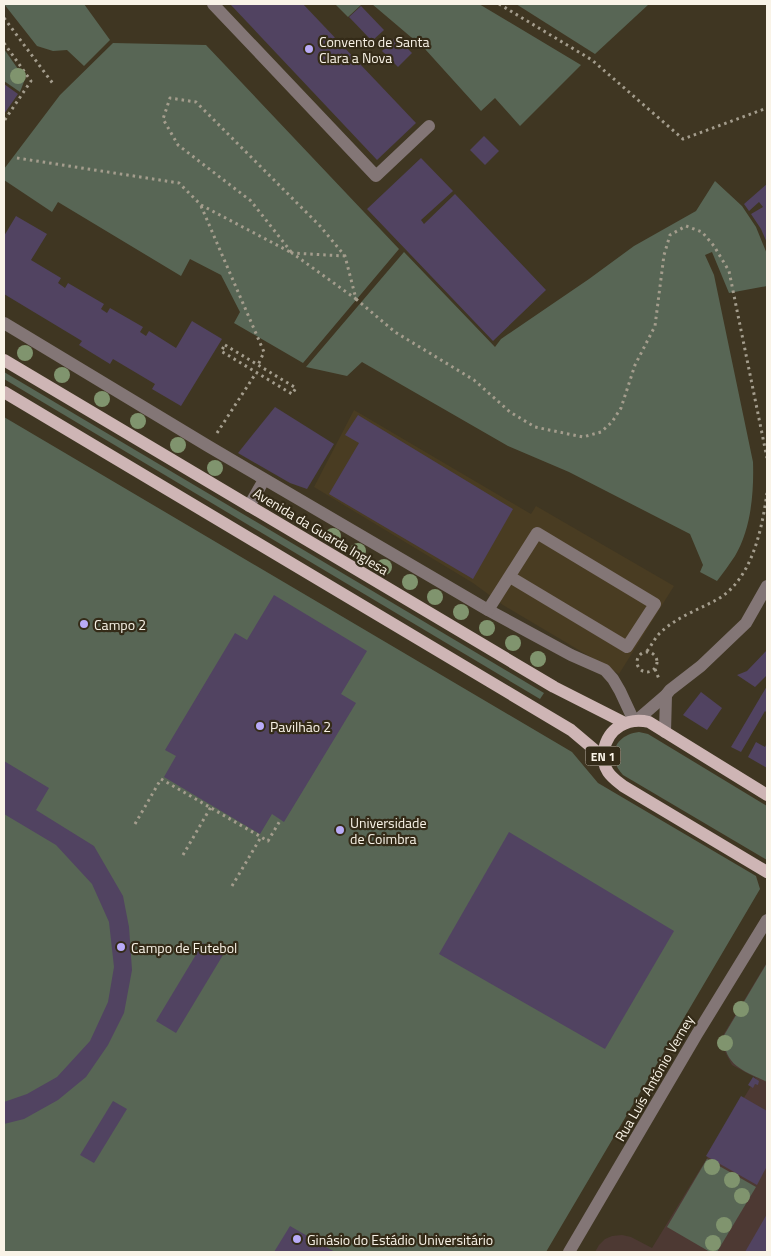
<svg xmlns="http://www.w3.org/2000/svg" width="771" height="1256" viewBox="0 0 771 1256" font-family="'Titillium Web',sans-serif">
<rect width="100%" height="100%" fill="#3f3622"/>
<path fill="#493c22" d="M354,410l177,104 5,-8 138,80 -55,88 -116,-69 -30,-22 -159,-96z"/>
<path fill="#4d3933" d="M767,962v290h-172l4,-7 6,-6 7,-3 10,-1 9,2 21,11 104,-170 -24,-13 -8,-15 -2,-13z"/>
<g fill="#586655">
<path d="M4,4h80l26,36 -26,26 -17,-16 -14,1 -16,-5z"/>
<path d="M335,4h27l-14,13z"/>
<path d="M372,4h107l102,61 -61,61 -25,-28 -14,13 -56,-62z"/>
<path d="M516,4h133l-54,50z"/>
<path d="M113,43l93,2 193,204 -96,114 -69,-40 6,-11 -19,-37 -31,-16 -9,17 -123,-74 -6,10 -48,-32v-11l56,-74z"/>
<path d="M4,49l21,30 -5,13 -16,-11z"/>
<path d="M715,181l27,25 14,21 11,27v32l-38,7 -17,-41 -7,3 9,20 39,187c1,31 -2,67 -18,94 -6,9 -12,17 -18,25l-17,-9 3,-7 -13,-31 -121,-62 -61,-26 -146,-84 -15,14 -41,-9 98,-115 91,95 6,-8 88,-60 45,-33 62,-35z"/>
<path d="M4,372l540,321 -4,6 -536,-320z"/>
<path d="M4,417l568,335 26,31 158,93 4,13 -214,363h-542z"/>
<path d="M639,732l9,2 119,72v54l-144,-85c-17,-18 -9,-40 16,-43z"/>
<path d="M767,963v119c-24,-12 -41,-15 -44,-45z"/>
<path d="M707,1159l49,28 -39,65h-7l-43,-25z"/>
</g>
<g fill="#514361">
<path d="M230,4h73l113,119 -39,37z"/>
<path d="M361,6l23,24 -12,11 -23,-24z"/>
<path d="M396,37l16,16 -14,14 -16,-16z"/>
<path d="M4,84l14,10 -14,20z"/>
<path d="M484,136l15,15 -14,14 -15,-15z"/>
<path d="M421,158l32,33 -32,29 3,4 31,-30 91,96 -53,51 -126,-132z"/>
<path d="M767,184v59l-6,-14 -10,-15 12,-7 -4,-5 -10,9 -5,-7z"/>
<path d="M16,216l31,18 -16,26 30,18 -3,5 7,5 3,-5 36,21 -3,5 6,4 3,-5 33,19 -3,5 6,4 3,-5 27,17 16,-27 30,18 -41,67 -29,-17 3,-5 -42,-25 -3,5 -31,-19 3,-4 -78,-47v-58z"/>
<path d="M275,407l59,37 -27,45 -17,-6 -52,-30z"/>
<path d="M358,415l155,94 -40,70 -144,-85 30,-51 -14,-8z"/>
<path d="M274,595l93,56 -26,43 15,9 -72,119 -12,-8 -12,20 -96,-57 12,-21 -11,-6 70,-117 12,7z"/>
<path d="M767,650v25l-12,12 -18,-12 10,-4z"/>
<path d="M767,686v27l-2,-2 -24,41 -10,-5z"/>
<path d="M701,692l21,16 -15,22 -24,-15z"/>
<path d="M756,742l9,5 2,-4v25l-19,-11z"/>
<path d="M4,761l45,27 -13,22 58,36 29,50 6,31 3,43 -8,43 -16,32 -22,32 -28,23 -34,19 -20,5v-22l23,-8 30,-17 33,-36 18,-39 6,-35 -5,-45 -17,-38 -36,-39 -52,-31z"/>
<path d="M509,832l165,99 -69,118 -166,-95z"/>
<path d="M203,943l20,12 -47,78 -20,-12z"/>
<path d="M753,1077l6,4 -1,4 -3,-1 -2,4 -5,-3z"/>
<path d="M741,1096l26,15v55l-10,19 -51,-29z"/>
<path d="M113,1101l14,8 -33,54 -14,-8z"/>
<path d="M767,1214v38h-22z"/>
<path d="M290,1226l45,26h-61z"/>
</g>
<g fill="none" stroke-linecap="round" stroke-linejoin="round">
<g stroke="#a49d8d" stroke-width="3" stroke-dasharray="2.5 4" stroke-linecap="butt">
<path d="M499,4l93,56 91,79 84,-31"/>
<path d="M4,18l50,67"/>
<path d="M4,43l27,38 -27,40"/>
<path d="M17,158l162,25 22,22 91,48 -41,-52 -73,-56 -15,-26 7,-21 26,4 124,124 25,30 11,43 -64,-46 53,3"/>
<path d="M201,206l63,146 -6,13"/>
<path d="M356,299l39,33 79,48 36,32 25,15 48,10 18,-5 11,-10 9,-14 14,-43 20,-39 9,-71 6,-20 16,-9 16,6 12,14 15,25 38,187"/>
<path d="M225,345l71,43 -4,6 -71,-43z"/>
<path d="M217,433l39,-60"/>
<path d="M647,651c4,-5 7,-11 11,-16 16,-17 40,-25 60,-36 34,-20 44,-70 49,-106"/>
<circle cx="647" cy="662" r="10"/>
<path d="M655,669l4,10"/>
<path d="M135,824l26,-45 107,62 13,-22"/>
<path d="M183,855l29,-50"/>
<path d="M232,886l29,-49"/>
</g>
<g stroke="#837676" stroke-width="12">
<path d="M213,4l163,172 53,-50"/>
<path d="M4,323l204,123 280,164 83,45 34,15 8,9 7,12 14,30"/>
<path d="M249,506l15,-26"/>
<path d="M488,610l49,-77 118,71 -28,43 -117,-70"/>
<path d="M637,720l29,-25 4,-5 31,-24 45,-43 21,-37"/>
<path d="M665,732l1,-37"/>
<path d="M569,1252l128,-218 70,-114"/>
</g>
<g stroke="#ceb5b5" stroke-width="12">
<path d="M4,360l550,327 71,36"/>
<path d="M4,392l567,338 32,27"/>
<path d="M767,795l-118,-73c-21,-5 -41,6 -45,28 -1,7 0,16 4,22 4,6 10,10 15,14l144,86"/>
</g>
</g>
<g fill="#80946e">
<circle cx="18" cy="76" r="8"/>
<circle cx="25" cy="353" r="8"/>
<circle cx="62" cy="375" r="8"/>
<circle cx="102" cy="399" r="8"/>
<circle cx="138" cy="421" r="8"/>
<circle cx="178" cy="445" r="8"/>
<circle cx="215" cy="468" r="8"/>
<circle cx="333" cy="536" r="8"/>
<circle cx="358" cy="551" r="8"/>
<circle cx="384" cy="567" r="8"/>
<circle cx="410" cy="582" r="8"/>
<circle cx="435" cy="597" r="8"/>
<circle cx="461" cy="612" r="8"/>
<circle cx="487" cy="628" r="8"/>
<circle cx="513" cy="643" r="8"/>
<circle cx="538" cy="659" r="8"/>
<circle cx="741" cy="1009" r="8"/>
<circle cx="725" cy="1043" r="8"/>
<circle cx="712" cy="1167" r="8"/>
<circle cx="732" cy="1180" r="8"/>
<circle cx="742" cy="1196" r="8"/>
<circle cx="724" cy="1225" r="8"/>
<circle cx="713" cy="1243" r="8"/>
</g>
<g fill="#b9abf7" stroke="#342b18" stroke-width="2">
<circle cx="309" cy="49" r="5"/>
<circle cx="84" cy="624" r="5"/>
<circle cx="260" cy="726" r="5"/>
<circle cx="340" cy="830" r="5"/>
<circle cx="121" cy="947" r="5"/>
<circle cx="297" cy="1239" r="5"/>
</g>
<g text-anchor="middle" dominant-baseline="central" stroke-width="4.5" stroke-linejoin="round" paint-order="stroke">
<rect fill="#342b18" stroke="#beb7a9" stroke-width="1" x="585.5" y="746.5" width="35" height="19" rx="4"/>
<g font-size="12" font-weight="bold" fill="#f9f3e7">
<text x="603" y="756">EN 1</text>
</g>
<g font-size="14" fill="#f9f3e7" stroke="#342b18" text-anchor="start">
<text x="319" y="41">Convento de Santa<tspan x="319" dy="16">Clara a Nova</tspan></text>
<text x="94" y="624">Campo 2</text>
<text x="270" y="726">Pavilhão 2</text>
<text x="350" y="822">Universidade<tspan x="350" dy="16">de Coimbra</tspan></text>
<text x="131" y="947">Campo de Futebol</text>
<text x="307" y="1239">Ginásio do Estádio Universitário</text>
</g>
<g font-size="14" fill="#f9f3e7" stroke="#342b18">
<text transform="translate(321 531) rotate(31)">Avenida da Guarda Inglesa</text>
<text transform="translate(654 1078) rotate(-60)">Rua Luís António Verney</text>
</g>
</g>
<rect width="771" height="1256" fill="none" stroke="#f9f3e7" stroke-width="10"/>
</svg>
